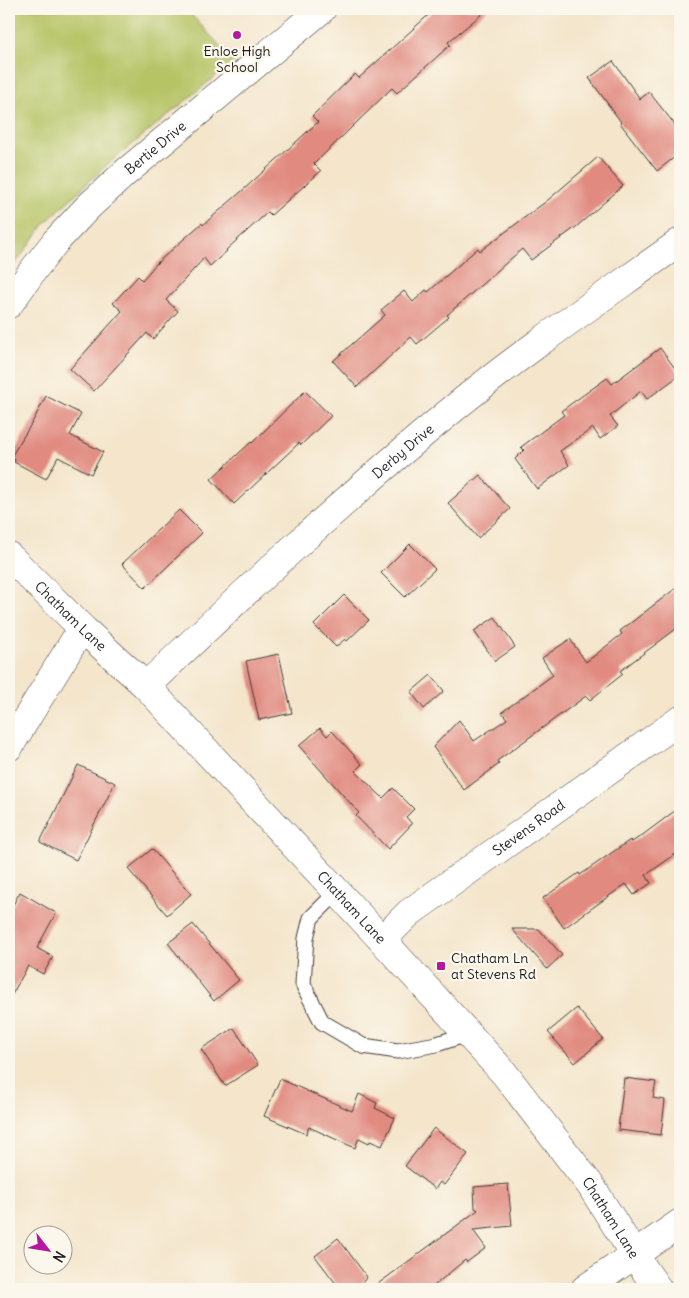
<svg xmlns="http://www.w3.org/2000/svg" width="689" height="1298" viewBox="0 0 689 1298" font-family="Delius,sans-serif">
<rect width="100%" height="100%" fill="#fbf7ec"/>
<filter id="ink" filterUnits="userSpaceOnUse"><feTurbulence type="fractalNoise" baseFrequency=".02" numOctaves="2"/><feDisplacementMap in="SourceGraphic" scale="10" xChannelSelector="R" yChannelSelector="G"/><feConvolveMatrix kernelMatrix="1 2 1 2 8 2 1 2 1" color-interpolation-filters="sRGB"/></filter>
<filter id="wash" filterUnits="userSpaceOnUse"><feTurbulence type="fractalNoise" baseFrequency=".0096" numOctaves="4" result="noise"/><feDisplacementMap in="SourceGraphic" scale="20" xChannelSelector="R" yChannelSelector="G"/><feGaussianBlur stdDeviation="1.12" result="paint"/><feColorMatrix in="noise" values="0 0 0 0 0 0 0 0 0 0 0 0 0 0 0 0 0 1.4 0 .05"/><feComposite in="paint" operator="in"/></filter>
<g filter="url(#wash)">
<rect width="100%" height="100%" fill="#f4e5cb"/>
<path fill="#b6c466" stroke="#697041" d="M9,9h177l48,52 -128,105 -60,56 -37,50z"/>
<g id="blocks">
<g fill="#e18a80">
<path d="M435,9h53l-40,33 2,3 -53,48 -5,-5 -78,76 7,7 -50,44 -3,-3 -42,38 1,1 -17,15 -6,-8 -38,42 12,11 -25,28 -6,-6 -53,58 -24,-22 52,-58 -9,-8 25,-27 4,4 15,-17 45,-40 1,2 39,-34 76,-69 -6,-6 43,-42 4,4z"/>
<path d="M613,61l27,38 9,-7 31,39v22l-23,18 -37,-48 1,-1 -32,-44z"/>
<path d="M598,157l25,29 -47,41 -45,33 -9,-11 -75,66 2,2 -32,27 -6,-7 -54,50 -24,-26 52,-46 -4,-5 23,-19 9,11 13,-12 2,2 50,-44 2,3 68,-51z"/>
<path d="M660,348l20,27 -33,24 -6,-8 -31,25 8,10 -18,13 -7,-11 -33,23 9,14 -32,24 -22,-30 9,-9 -3,-3 43,-32 -3,-4 46,-33 5,6z"/>
<path d="M305,391l26,25 -30,29 -2,-2 -65,61 -23,-25 40,-37 1,1z"/>
<path d="M46,396l35,18 -11,21 33,17 -12,22 -33,-17 -12,22 -32,-17 1,-2 -4,-3 22,-36z"/>
<path d="M480,475l30,34 -32,29 -30,-35z"/>
<path d="M179,510l23,23 -57,55 -23,-24z"/>
<path d="M410,544l25,25 -30,28 -24,-24z"/>
<path d="M680,585v41l-60,45 3,3 -33,26 -4,-4 -89,65 2,3 -35,26 -31,-43 26,-27 15,21 33,-22 -5,-7 51,-37 -11,-17 28,-19 16,23 36,-28 -2,-3z"/>
<path d="M344,595l25,25 -22,21 -2,-2 -9,8 -22,-22z"/>
<path d="M495,617l20,30 -20,14 -21,-30z"/>
<path d="M279,654l13,59 -33,7 -13,-59z"/>
<path d="M431,675l13,16 -20,18 -13,-17z"/>
<path d="M320,728l7,8 5,-5 30,33 -7,7 28,27 10,-10 21,21 -8,8 6,7 -24,25 -32,-33 3,-3 -60,-67z"/>
<path d="M78,765l37,18 -39,77 -36,-18z"/>
<path d="M680,807v44l-34,24 5,8 -17,12 -8,-11 -62,44 -21,-30 36,-25 1,2 50,-35 2,2 12,-8z"/>
<path d="M152,849l39,45 -24,21 -39,-46z"/>
<path d="M20,892l36,21 -19,35 16,9 -10,17 -15,-8 -19,34v-88z"/>
<path d="M193,924l46,56 -25,21 -46,-58z"/>
<path d="M512,929h27l23,26 -15,14z"/>
<path d="M577,1008l26,31 -28,24 -27,-31z"/>
<path d="M234,1028l24,37 -33,21 -24,-37z"/>
<path d="M624,1078l32,4 -3,16 12,2 -4,35 -43,-5z"/>
<path d="M280,1079l72,32 7,-17 18,9 -2,5 20,10 -13,28 -12,-5 -1,2 -10,-5 -4,10 -46,-21 -3,7 -42,-18z"/>
<path d="M434,1128l34,26 -24,31 -4,-3 -5,7 -30,-23z"/>
<path d="M508,1184l4,42 -39,4 13,18 -19,14 -2,-2 -35,29h-59l107,-79 -3,-2 -1,-21z"/>
<path d="M338,1238l29,39 -10,12h-17l-25,-33z"/>
</g>
</g>
</g>
<g filter="url(#ink)">
<use href="#blocks" fill-opacity="0" stroke="#3c3a36" stroke-width="1"/>
<g fill="none" stroke-linecap="round" stroke-linejoin="round">
<g stroke="#3c3a36" stroke-width="17">
<path id="service" d="M337,892l-26,26 -5,20 -3,46 19,38 41,24 35,5 39,-7 30,-10"/>
</g>
<g stroke="#3c3a36" stroke-width="29">
<g id="minor">
<path id="s1" d="M9,304l25,-35 22,-28 32,-34 38,-35 196,-163"/>
<path id="s2" d="M9,556l73,72 64,58 236,254 122,133 87,113 44,70"/>
<path id="s3" d="M146,686c101,-96 203,-192 312,-281 71,-58 147,-109 222,-163"/>
<path d="M9,747l73,-119"/>
<path id="s4" d="M382,940l27,-27 271,-193"/>
</g>
</g>
<g stroke="#3c3a36" stroke-width="29">
<g id="tertiary">
<path d="M635,1256l23,33"/>
<path d="M585,1289l95,-66"/>
</g>
</g>
<use href="#service" stroke="#fff" stroke-width="15"/>
<use href="#minor" stroke="#fff" stroke-width="28"/>
<use href="#tertiary" stroke="#fff" stroke-width="28"/>
</g>
</g>
<g fill="#b5179e" stroke="#fbf7ec" stroke-width="2">
<circle cx="237" cy="35" r="5"/>
<rect x="436" y="961" width="10" height="10" rx="2.5"/>
</g>
<g text-anchor="middle" dominant-baseline="central" stroke-width="4.5" stroke-linejoin="round" paint-order="stroke">
<g font-size="14" fill="#1c1c1c" stroke="#fbf7ec">
<text x="237" y="51">Enloe High<tspan x="237" dy="16">School</tspan></text>
<text x="451" y="958" text-anchor="start">Chatham Ln<tspan x="451" dy="16">at Stevens Rd</tspan></text>
</g>
<g font-size="14" fill="#1c1c1c" stroke="#fbf7ec">
<text stroke="none"><textPath href="#s1" startOffset="215">Bertie Drive</textPath></text>
<text stroke="none"><textPath href="#s3" startOffset="348">Derby Drive</textPath></text>
<text stroke="none"><textPath href="#s2" startOffset="86">Chatham Lane</textPath></text>
<text stroke="none"><textPath href="#s4" startOffset="185">Stevens Road</textPath></text>
<text stroke="none"><textPath href="#s2" startOffset="491">Chatham Lane</textPath></text>
<text stroke="none"><textPath href="#s2" startOffset="896">Chatham Lane</textPath></text>
</g>
</g>
<rect width="689" height="1298" fill="none" stroke="#fbf7ec" stroke-width="30"/>
<g transform="translate(48 1250) rotate(121)"><circle r="24" fill="#fbf7ec" stroke="#a29f99"/>
<path d="M0-4L9 19L0 12L-9 19Z" fill="#b5179e"/>
<text y="-8" font-size="14" font-weight="bold" text-anchor="middle" fill="#1c1c1c">N</text>
</g>
</svg>
